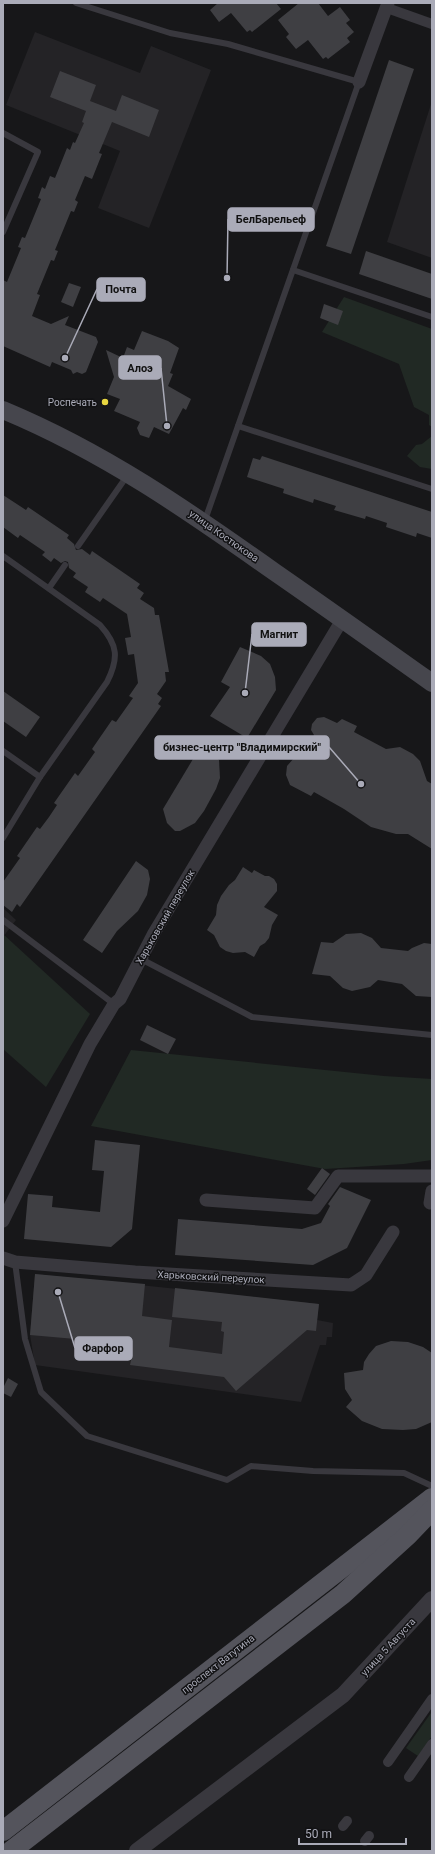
<svg xmlns="http://www.w3.org/2000/svg" width="435" height="1854" viewBox="0 0 435 1854" font-family="Roboto,sans-serif">
<rect width="100%" height="100%" fill="#171719"/>
<g fill="#242326">
<path d="M35,32l105,41 11,-27 60,24 -62,158 -51,-20 22,-57 -114,-46z"/>
<path d="M432,101v157l-45,-16z"/>
<path d="M3,908l13,12 -13,17z"/>
<path d="M35,1274l284,30 -2,16 16,3 -1,14h-5l-1,8h-6l-19,57 -266,-37 -5,-30z"/>
</g>
<g fill="#212924">
<path d="M344,297l88,32v98l-3,-2v-10l-15,-8 -15,-43 -77,-32z"/>
<path d="M432,436v33l-12,-2 -13,-11 9,-11 6,-1z"/>
<path d="M3,934l87,80 -44,73 -43,-38z"/>
<path d="M131,1050l253,26 48,3v81l-28,4 -79,5 -234,-43z"/>
<path d="M431,1713l1,23 -14,20 -12,-8z"/>
</g>
<g fill="#3f3f43">
<path d="M218,3h58l5,6 -29,23 -2,-2 -3,2 -16,-19 -12,9 -9,-12z"/>
<path d="M299,3h19l10,13 12,-9 10,13 -4,3 8,9 -7,6 3,4 -22,17 -2,-2 -3,2 -15,-19 -12,9 -10,-12 3,-3 -11,-14z"/>
<path d="M389,60l25,9 -63,185 -25,-8z"/>
<path d="M60,71l36,14 -6,16 26,10 6,-16 37,15 -10,27 -37,-15 -13,31 3,1 -10,25 -7,-3 -10,24 3,2 -4,10 -3,-1 -16,39 3,1 -4,10 -3,-1 -14,34 3,1 -8,21 19,8 18,-8 -4,9 31,12 2,5 -12,30 -4,2 -5,-2 -4,2 -2,-4 -19,-8 -2,5 -47,-21v-66l4,2 14,-34 -3,-1 4,-10 3,1 16,-39 -3,-1 4,-11 3,2 5,-13 5,2 12,-30 3,2 3,-8 2,1 9,-20 -2,-1 4,-11 -36,-14z"/>
<path d="M366,251l66,23v25l-73,-25z"/>
<path d="M69,283l12,4 -8,20 -12,-5z"/>
<path d="M324,304l19,7 -5,14 -18,-7z"/>
<path d="M142,331l26,10 11,7 -9,25 3,1 -5,12 23,13 -5,11 -3,-2 -14,26 -15,-7 -5,11 -9,-3 -3,-7 3,-6 -26,-11 6,-12 -13,-5 7,-17 -8,-27 17,8 4,-11 7,3z"/>
<path d="M262,456l170,56v26l-15,-5 -1,4 -30,-10 1,-4 -21,-7 -1,3 -31,-9 2,-4 -22,-7 -1,4 -30,-10 1,-4 -37,-12 6,-19 7,2z"/>
<path d="M3,495l23,15 2,-3 41,28 -2,3 7,6 2,6 6,-1 8,6 2,-4 48,33 -3,4 7,5 -4,6 14,9 1,7h4l10,57h-4l1,9 -9,13 5,4 -4,6 3,2 -141,201 -3,-3 -5,8 -9,-7v-23l17,-24 -3,-2 20,-29 3,2 9,-12 8,-12 -3,-2 21,-30 3,3 17,-24 -3,-3 20,-29 4,2 17,-24 -4,-2 9,-13 -4,-29 -6,1 -3,-17 6,-1 -4,-23 -24,-16 -3,4 -15,-10 3,-5 -15,-10 3,-4 -7,-5 -1,-6 -3,-1 -4,2 -7,-5 -3,4 -9,-7 3,-3 -25,-17 -2,3 -15,-11z"/>
<path d="M240,647l21,9 9,8 5,13 1,13 -29,48 -37,-22 20,-29 -9,-5z"/>
<path d="M3,691l37,26 -14,20 -23,-16z"/>
<path d="M324,717l13,6 5,-4 15,7 -3,6 32,17 14,-2 13,7 7,7 7,20 5,3v65l-24,-15h-12l-25,-7 -27,-18 -30,-17 -3,4 -21,-11 -4,-10 1,-9 7,-8 7,-3 13,-20 -3,-5 1,-6 5,-6z"/>
<path d="M205,754l8,1 6,5 1,18 -4,11 -12,22 -9,12 -15,8h-5l-8,-8 -4,-14 30,-50z"/>
<path d="M136,861l12,9 2,9 -3,16 -9,16 -21,20 -15,22 -19,-13z"/>
<path d="M243,867l9,6 2,-3 11,6h4l5,3 3,5v7l-13,16 14,8 -6,10 -3,13 -4,5 -5,3 -6,11 -9,-5 -12,1 -7,-2 -6,-4 -6,-12 -7,-5 9,-15 1,-10 4,-9 8,-11 6,-5z"/>
<path d="M361,933l11,5 9,10 27,3 4,-3 12,-5 8,1v53l-16,-1 -14,-12 -24,-4 -8,7 -18,4 -9,-3 -13,-12 -18,-2 9,-32 12,1 13,-9z"/>
<path d="M147,1025l29,14 -8,15 -28,-14z"/>
<path d="M95,1140l45,5 -8,84 -21,18 -87,-8 4,-45 25,2 -1,11 48,5 4,-41 -12,-1z"/>
<path d="M322,1168l8,6 -15,21 -8,-6z"/>
<path d="M340,1187l31,13 -24,48 -34,17 -138,-10 3,-36 124,10 19,-6 9,-17 -2,-2z"/>
<path d="M35,1274l110,10 -3,32 30,4 -3,27 53,7 2,-22 -3,-1 1,-9 -50,-5 3,-29 144,16 -3,27 -9,-1 -71,61 -12,-14 -94,-12 2,-9 -12,-1 1,-12 -91,-8z"/>
<path d="M391,1341l17,1 15,5 9,6v69l-16,7 -13,1 -21,-1 -20,-8 -16,-14 6,-7 -7,-11 -1,-16 19,-3 1,-8 5,-8 7,-8z"/>
<path d="M8,1378l10,6 -7,13 -8,-4v-5z"/>
</g>
<g fill="none" stroke-linecap="round" stroke-linejoin="round">
<g stroke="#39383e" stroke-width="6">
<path d="M76,3l94,30 58,11 131,38 -121,344"/>
<path d="M3,133l35,19 -35,80"/>
<path d="M293,270l139,47"/>
<path d="M205,520l33,-94 194,63"/>
<path d="M78,546l49,-70"/>
<path d="M3,556l97,69c18,20 19,33 7,57l-67,95 -37,61"/>
<path d="M49,588l16,-23"/>
<path d="M3,751l37,26"/>
<path d="M3,920l111,84"/>
<path d="M141,959l111,58 180,18"/>
<path d="M15,1262l10,77 16,53 46,44 140,44 24,-14 62,5 91,2 28,13"/>
</g>
<g stroke="#39383e" stroke-width="10">
<path d="M387,8l45,16"/>
<path d="M388,1762l44,-63"/>
<path d="M409,1777l23,-33"/>
<path d="M343,1826l4,-5"/>
<path d="M365,1841l4,-5"/>
</g>
<g stroke="#39383e" stroke-width="13">
<path d="M359,82l29,-79"/>
<path d="M206,1200l109,8 23,-32h94"/>
<path d="M430,1203l2,-12"/>
<path d="M3,1221l87,-177 24,-40 6,-5 34,-66 188,-313"/>
<path d="M3,1258l12,4 120,10 216,13 15,-10 27,-43"/>
</g>
<path stroke="#39383e" stroke-width="16" d="M137,1851l206,-156 89,-96"/>
<path stroke="#46464d" stroke-width="18" d="M3,410c101,42 184,100 273,163 52,36 104,73 156,110"/>
<g stroke="#54545c" stroke-width="20">
<path d="M3,1831l429,-333"/>
<path d="M11,1851l332,-257 65,-59 24,-25"/>
</g>
</g>
<circle fill="#e8d640" stroke="#121214" stroke-width="1.5" cx="105" cy="402" r="4"/>
<g text-anchor="middle" dominant-baseline="central" stroke-width="3" stroke-linejoin="round" paint-order="stroke">
<g font-size="10" fill="#aaabb8" stroke="#121214" text-anchor="end">
<text x="97" y="402">Роспечать</text>
</g>
<g font-size="10" fill="#aaabb8" stroke="#121214">
<text transform="translate(224 536) rotate(35)">улица Костюкова</text>
<text transform="translate(165 917) rotate(-60)">Харьковский переулок</text>
<text transform="translate(211 1277) rotate(3)">Харьковский переулок</text>
<text transform="translate(388 1647) rotate(-47)">улица 5 Августа</text>
<text transform="translate(218 1664) rotate(-38)">проспект Ватутина</text>
</g>
</g>
<path fill="none" stroke="#aaabb8" stroke-width="1.5" d="M227 278L228 219M65 358L97 289M167 426L161 368M245 693L252 634M361 784L329 747M58 1292L75 1348"/>
<g fill="#aaabb8" stroke="#121214" stroke-width="1.5">
<circle cx="227" cy="278" r="4"/>
<circle cx="65" cy="358" r="4"/>
<circle cx="167" cy="426" r="4"/>
<circle cx="245" cy="693" r="4"/>
<circle cx="361" cy="784" r="4"/>
<circle cx="58" cy="1292" r="4"/>
</g>
<g fill="#aaabb8" stroke="#aaabb8" stroke-width="1.5">
<rect x="228" y="208" width="86" height="23" rx="4"/>
<rect x="97" y="278" width="48" height="23" rx="4"/>
<rect x="119" y="356" width="42" height="23" rx="4"/>
<rect x="252" y="623" width="54" height="23" rx="4"/>
<rect x="155" y="736" width="174" height="23" rx="4"/>
<rect x="75" y="1337" width="57" height="23" rx="4"/>
</g>
<g font-size="11" text-anchor="middle" font-weight="bold" fill="#111">
<text x="271" y="223">БелБарельеф</text>
<text x="121" y="293">Почта</text>
<text x="140" y="372">Алоэ</text>
<text x="279" y="638">Магнит</text>
<text x="242" y="751">бизнес-центр "Владимирский"</text>
<text x="103" y="1352">Фарфор</text>
</g>
<rect width="435" height="1854" fill="none" stroke="#aaabb8" stroke-width="8"/>
<path d="M299 1838v6h107v-6" fill="none" stroke="#aaabb8" stroke-width="2"/>
<text x="305" y="1838" font-size="12" fill="#aaabb8" stroke="#121214" stroke-width="3" paint-order="stroke">50 m</text>
</svg>
